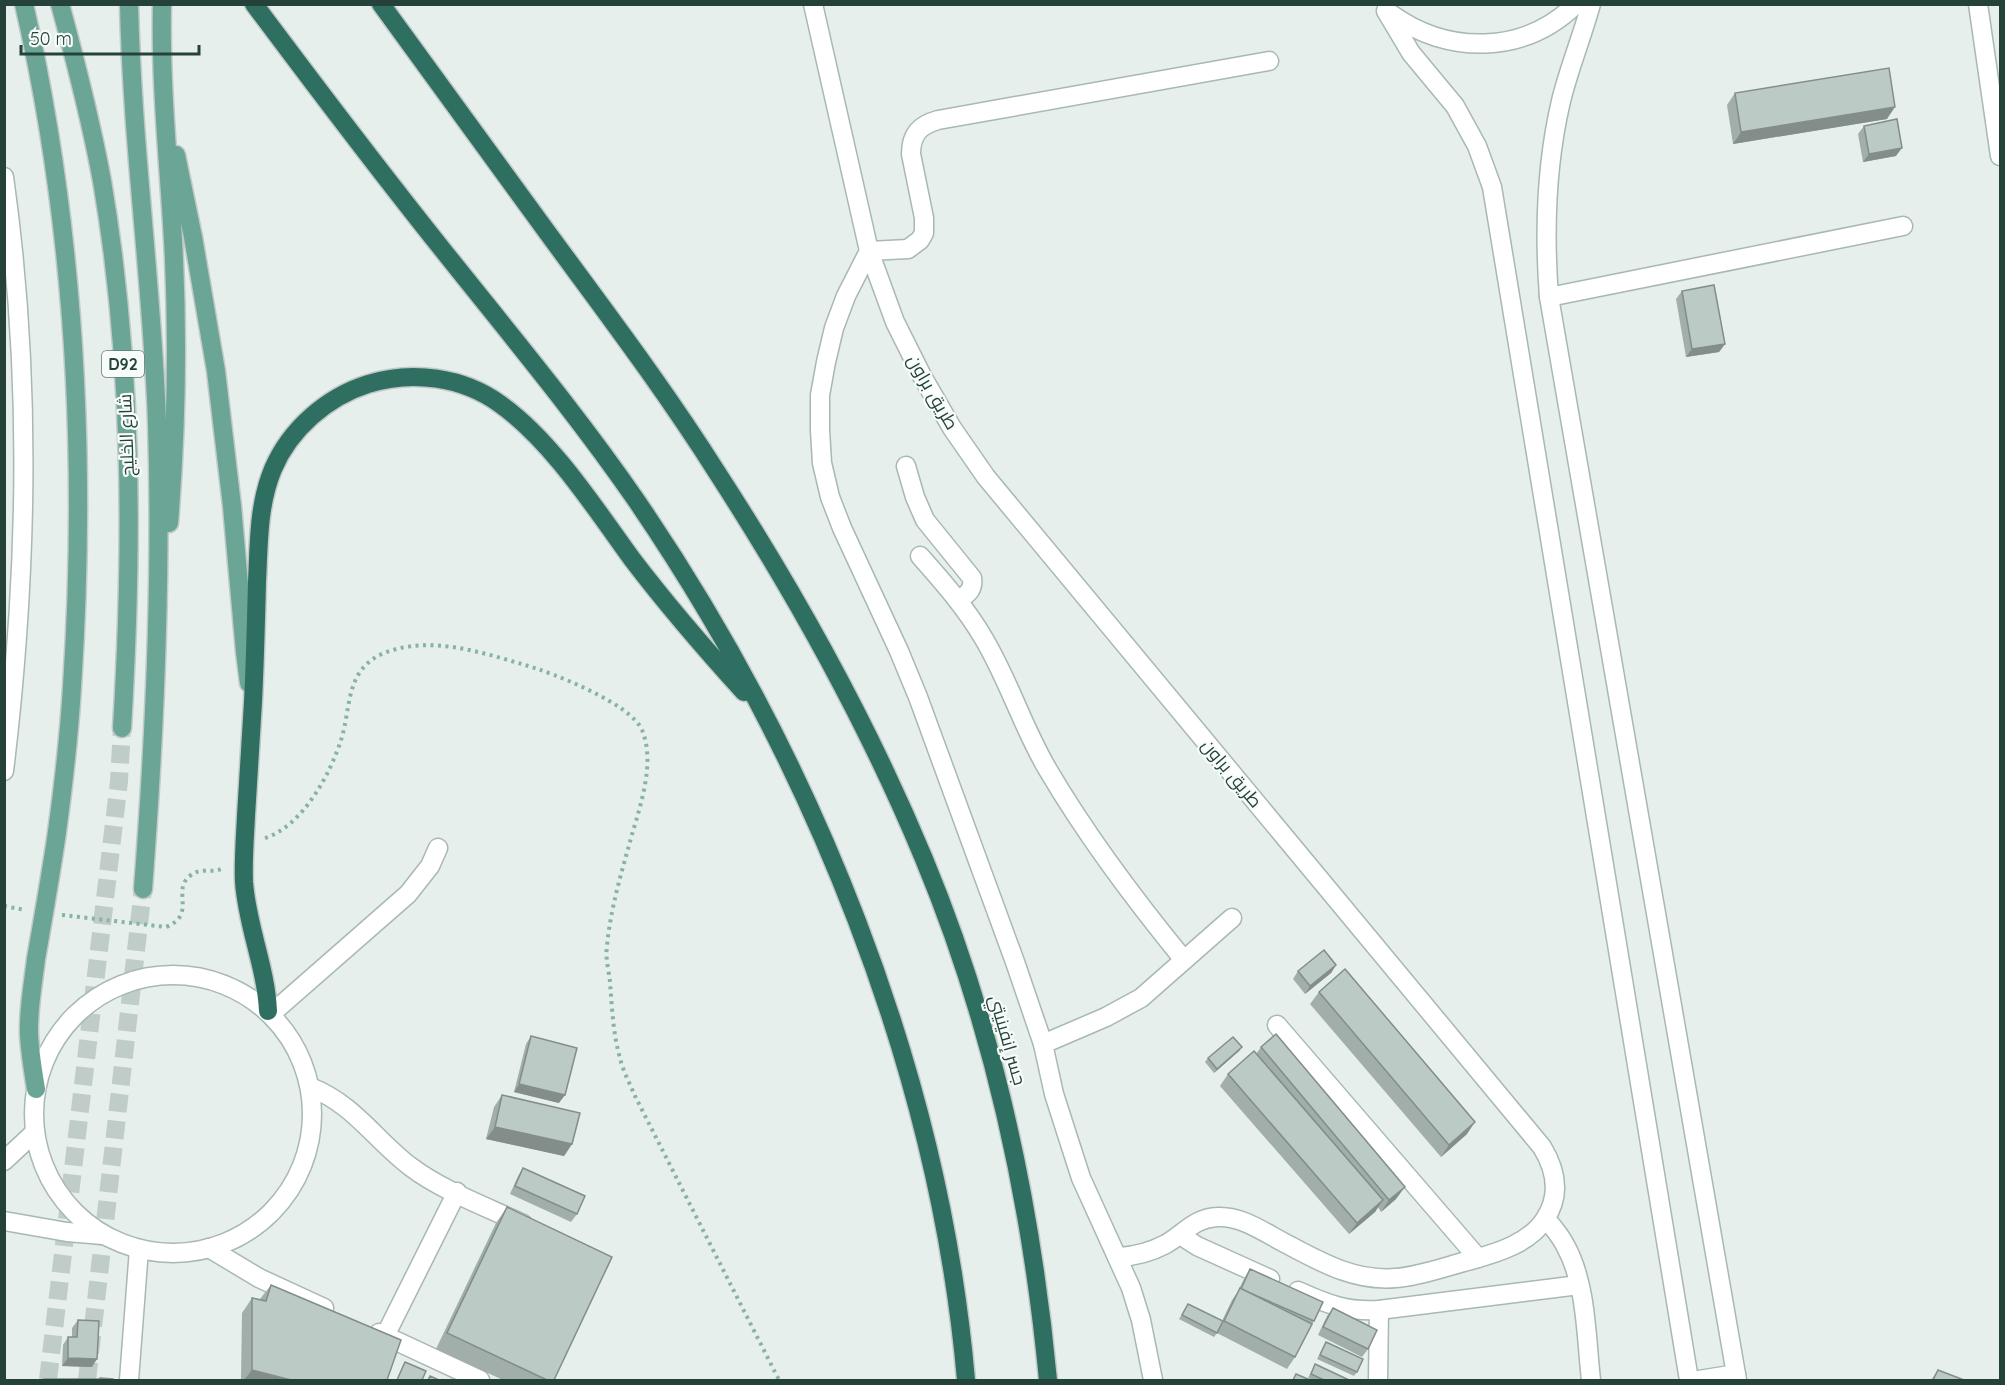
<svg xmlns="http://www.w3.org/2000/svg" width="2005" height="1385" viewBox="0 0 2005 1385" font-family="Quicksand,Cairo,sans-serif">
<rect width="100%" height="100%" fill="#e6efeb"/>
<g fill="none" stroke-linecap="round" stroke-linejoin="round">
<g stroke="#bfccc8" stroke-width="18" stroke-dasharray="18 9" stroke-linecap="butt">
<path d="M48,1380l71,-599 3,-53"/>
<path d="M87,1380l56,-491"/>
</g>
<g stroke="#a8b8b2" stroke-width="21">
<g id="minor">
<path d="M813,4l56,247 26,71 27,54 30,52 34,49 556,670c14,23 19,48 3,72 -15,24 -48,34 -74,41 -24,6 -50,16 -75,18 -43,4 -79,-18 -115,-37 -20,-11 -41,-25 -63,-24 -24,1 -33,16 -52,27 -15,8 -30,12 -47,13"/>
<path d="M1591,4c-9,33 -22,64 -30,97 -15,64 -17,131 -12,196l188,1083"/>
<path d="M1978,4l22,152"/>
<path d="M1386,11l25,42 44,53 22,40 15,41 197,1193"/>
<path d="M1391,14c57,41 133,41 185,-10"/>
<path d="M4,177c28,197 24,396 0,594"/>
<path d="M1549,297l354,-71"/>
<path d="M906,466l9,31 10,23 47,58c2,12 -5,16 -13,22"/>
<path d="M920,556c23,26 46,52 64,83 25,42 39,89 64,131 40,68 86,129 136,190"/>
<circle cx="173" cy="1114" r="139"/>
<path d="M271,1014l137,-120 22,-28 8,-18"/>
<path d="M1277,1025l201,233"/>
<path d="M1043,1044l63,-27 35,-19 91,-80"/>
<path d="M310,1087c44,17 65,53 101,80 30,23 78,41 112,57"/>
<path d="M4,1161l31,-29"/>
<path d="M1546,1219c7,8 14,16 19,26 22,39 21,92 26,135"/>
<path d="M4,1221l63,11 36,3"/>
<path d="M1180,1235l17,11 73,33"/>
<path d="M209,1248l50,30 65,30"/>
<path d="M1298,1291c29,13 49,21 81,19l200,-25"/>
<path d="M379,1333l101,47"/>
<path d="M385,1336l72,-144"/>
<path d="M129,1380l10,-131"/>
<path d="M1153,1380l-12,-60 -10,-32 -50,-110 -27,-84 -11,-50 -28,-82 -97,-265 -19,-46 -57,-123 -12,-31 -8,-34 -2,-33v-35l6,-33 8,-34 12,-32 23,-45 39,-2 12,-9 4,-7v-15l-13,-64c0,-20 9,-29 27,-34l331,-59"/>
<path d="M1378,1380l1,-70"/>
<path d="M1699,1380l37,-6"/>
</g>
</g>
<g stroke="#c2cac8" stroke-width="21">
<g id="major">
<path d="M24,4c51,223 63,455 48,683 -3,51 -9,102 -16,152 -6,40 -13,80 -20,120 -3,25 -8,50 -7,76 1,18 4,36 7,54"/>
<path d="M60,4c16,59 31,117 42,177 31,180 31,366 20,547"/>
<path d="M129,4c3,140 23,278 28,418 5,156 -2,311 -14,467"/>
<path d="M162,4c-2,86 8,170 12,255 4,89 2,176 -5,264"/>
<path d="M176,155l17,82 23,134 16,135 13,146 4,31"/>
</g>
</g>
<g stroke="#c2cac8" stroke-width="21">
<g id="highway">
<path d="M254,4c62,83 124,165 188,245 66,83 134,164 194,251 175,256 303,570 330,880"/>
<path d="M381,4c55,76 110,152 166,228 58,79 118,158 171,242 79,122 150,250 206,385 69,166 107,342 124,521"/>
<path d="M268,1011c-2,-44 -21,-85 -24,-129 -1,-22 1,-45 2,-66 2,-38 5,-76 7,-114 2,-40 3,-80 4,-120 2,-39 1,-77 16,-113 17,-40 54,-72 95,-85 44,-14 95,-7 132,20 51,36 95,104 132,155 35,46 73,90 112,133"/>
</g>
</g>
<g stroke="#86b3a5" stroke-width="4" stroke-dasharray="3 4.5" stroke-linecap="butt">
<path d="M265,838c38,-12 66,-65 77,-101 9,-32 4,-68 42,-84 46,-18 96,-1 141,12 28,8 105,38 117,65 15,36 -5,84 -14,119 -9,32 -18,64 -21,97 -2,12 2,25 3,36 2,25 3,52 10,76 3,13 10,26 15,38l144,284"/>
<path d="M4,906l21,4"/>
<path d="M62,915l104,12c32,-13 4,-37 25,-52 10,-8 22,-1 32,-7"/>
</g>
<use href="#minor" stroke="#fff" stroke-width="18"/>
<use href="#major" stroke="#6aa596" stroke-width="18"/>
<use href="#highway" stroke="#2f6f62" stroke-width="18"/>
</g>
<g fill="#a1aea9">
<path d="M1735,93l152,26 -154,25 -6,-39z"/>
<path d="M1864,126l32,30 -33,6 -5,-28z"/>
<path d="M1682,291l43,53 -6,8 -33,5 -10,-58z"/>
<path d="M1336,965l-5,8 -26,21 -12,-15 5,-8z"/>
<path d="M1319,992l148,142 -26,23 -131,-153z"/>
<path d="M531,1036l28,67 -45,-11 12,-48z"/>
<path d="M1242,1047l-3,4 -25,22 -9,-11 3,-4z"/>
<path d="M1261,1047l135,152 -15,13 -3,-5 -3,5 -26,22 -129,-148 8,-12 28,-20z"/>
<path d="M502,1095l70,49 -8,12 -78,-17 8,-32z"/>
<path d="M523,1168l54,46 -6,8 -61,-28 8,-18z"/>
<path d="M507,1207l47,173h-51l-67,-31 60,-126z"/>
<path d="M1250,1269l64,52 -19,36 -8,12 -70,-36 -3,4 -35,-18 9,-15 34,17 10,-21 5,-7 8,-16z"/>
<path d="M271,1285l116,95h-146l1,-67 10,-15 8,1z"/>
<path d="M1333,1308l35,41 -6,8 -44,-22 9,-19z"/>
<path d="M78,1320l14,47 -30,-1 1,-21 5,-8h4v-9z"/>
<path d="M1326,1342l31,30 -3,4 -37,-17z"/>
<path d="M1315,1364l33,16h-35l-5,-2z"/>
<path d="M1938,1370l26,10h-33z"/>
</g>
<g fill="#838d89">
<path d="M1895,107l-8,12 -154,25 8,-12z"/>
<path d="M1902,148l-6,8 -33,6 6,-8z"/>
<path d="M1725,344l-6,8 -33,5 6,-8z"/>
<path d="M1336,965l-5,8 -26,21 5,-8z"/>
<path d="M1242,1047l-3,4 -25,22 3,-4z"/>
<path d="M519,1084l46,11 -6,8 -45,-11z"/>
<path d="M1475,1122l-8,12 -26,23 8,-12z"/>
<path d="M495,1127l77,17 -8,12 -78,-17z"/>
<path d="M1405,1187l-9,12 -15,13 8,-12z"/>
<path d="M1383,1200l-8,12 -26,22 8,-11z"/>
<path d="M68,1358l29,1 -5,8 -30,-1z"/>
<path d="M252,1370l39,10h-47z"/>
</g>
<g fill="#bbcac4" stroke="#838d89" stroke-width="1.5">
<path d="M1889,68l6,39 -154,25 -6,-39z"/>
<path d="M1897,119l5,29 -33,6 -5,-28z"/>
<path d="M1714,285l11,59 -33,5 -10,-58z"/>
<path d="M1324,950l12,15 -26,21 -12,-15z"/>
<path d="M1345,969l130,153 -26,23 -130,-153z"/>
<path d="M1276,1034l129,153 -16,13 -128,-153z"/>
<path d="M531,1036l46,12 -12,47 -46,-11z"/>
<path d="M1233,1037l9,10 -25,22 -9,-11z"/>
<path d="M1254,1051l129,149 -26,23 -129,-149z"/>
<path d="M502,1095l78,18 -8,31 -77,-17z"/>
<path d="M523,1168l62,28 -8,18 -62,-28z"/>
<path d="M507,1207l105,50 -58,123h-7l-100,-47z"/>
<path d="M1250,1269l73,33 -9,19 -73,-32z"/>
<path d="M271,1285l130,55 -14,40h-96l-39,-10v-72l14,3z"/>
<path d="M1240,1288l72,36 -17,33 -71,-36z"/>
<path d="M1188,1304l35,17 -6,12 -35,-18z"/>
<path d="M1333,1308l44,22 -9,19 -45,-22z"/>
<path d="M78,1320l21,1 -2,38 -29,-1v-21h9z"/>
<path d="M1326,1342l37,17 -6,13 -37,-17z"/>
<path d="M405,1362l21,9 -4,9h-25z"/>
<path d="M1315,1364l34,16h-25l-13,-6z"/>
<path d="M1938,1370l26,10h-31z"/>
<path d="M1296,1374l14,6h-17z"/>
<path d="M430,1376l9,4h-11z"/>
<path d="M100,1378l13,1v1h-13z"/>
<rect x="44" y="1379" width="56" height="1"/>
</g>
<g text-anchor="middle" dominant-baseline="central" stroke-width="4.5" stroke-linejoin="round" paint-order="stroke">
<rect fill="#f7fbf9" stroke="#637a73" stroke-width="1.5" x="102" y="351" width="42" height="26" rx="4.5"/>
<g font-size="16" font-weight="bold" fill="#24423a">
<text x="123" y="364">D92</text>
</g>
<g font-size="18" fill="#24423a" stroke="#f7fbf9">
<text transform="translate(933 392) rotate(60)">طريق براون</text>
<text transform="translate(126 435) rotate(-92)">شارع الخليج</text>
<text transform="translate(1232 773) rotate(50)">طريق براون</text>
<text transform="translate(1008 1040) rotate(74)">جسر إنفينيتي</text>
</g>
</g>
<rect width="2005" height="1385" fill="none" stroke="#24423a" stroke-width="12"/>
<path d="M21 45v9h178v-9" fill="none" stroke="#24423a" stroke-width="3"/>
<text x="30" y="45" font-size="18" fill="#24423a" stroke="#f7fbf9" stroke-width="4.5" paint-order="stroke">50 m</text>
</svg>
